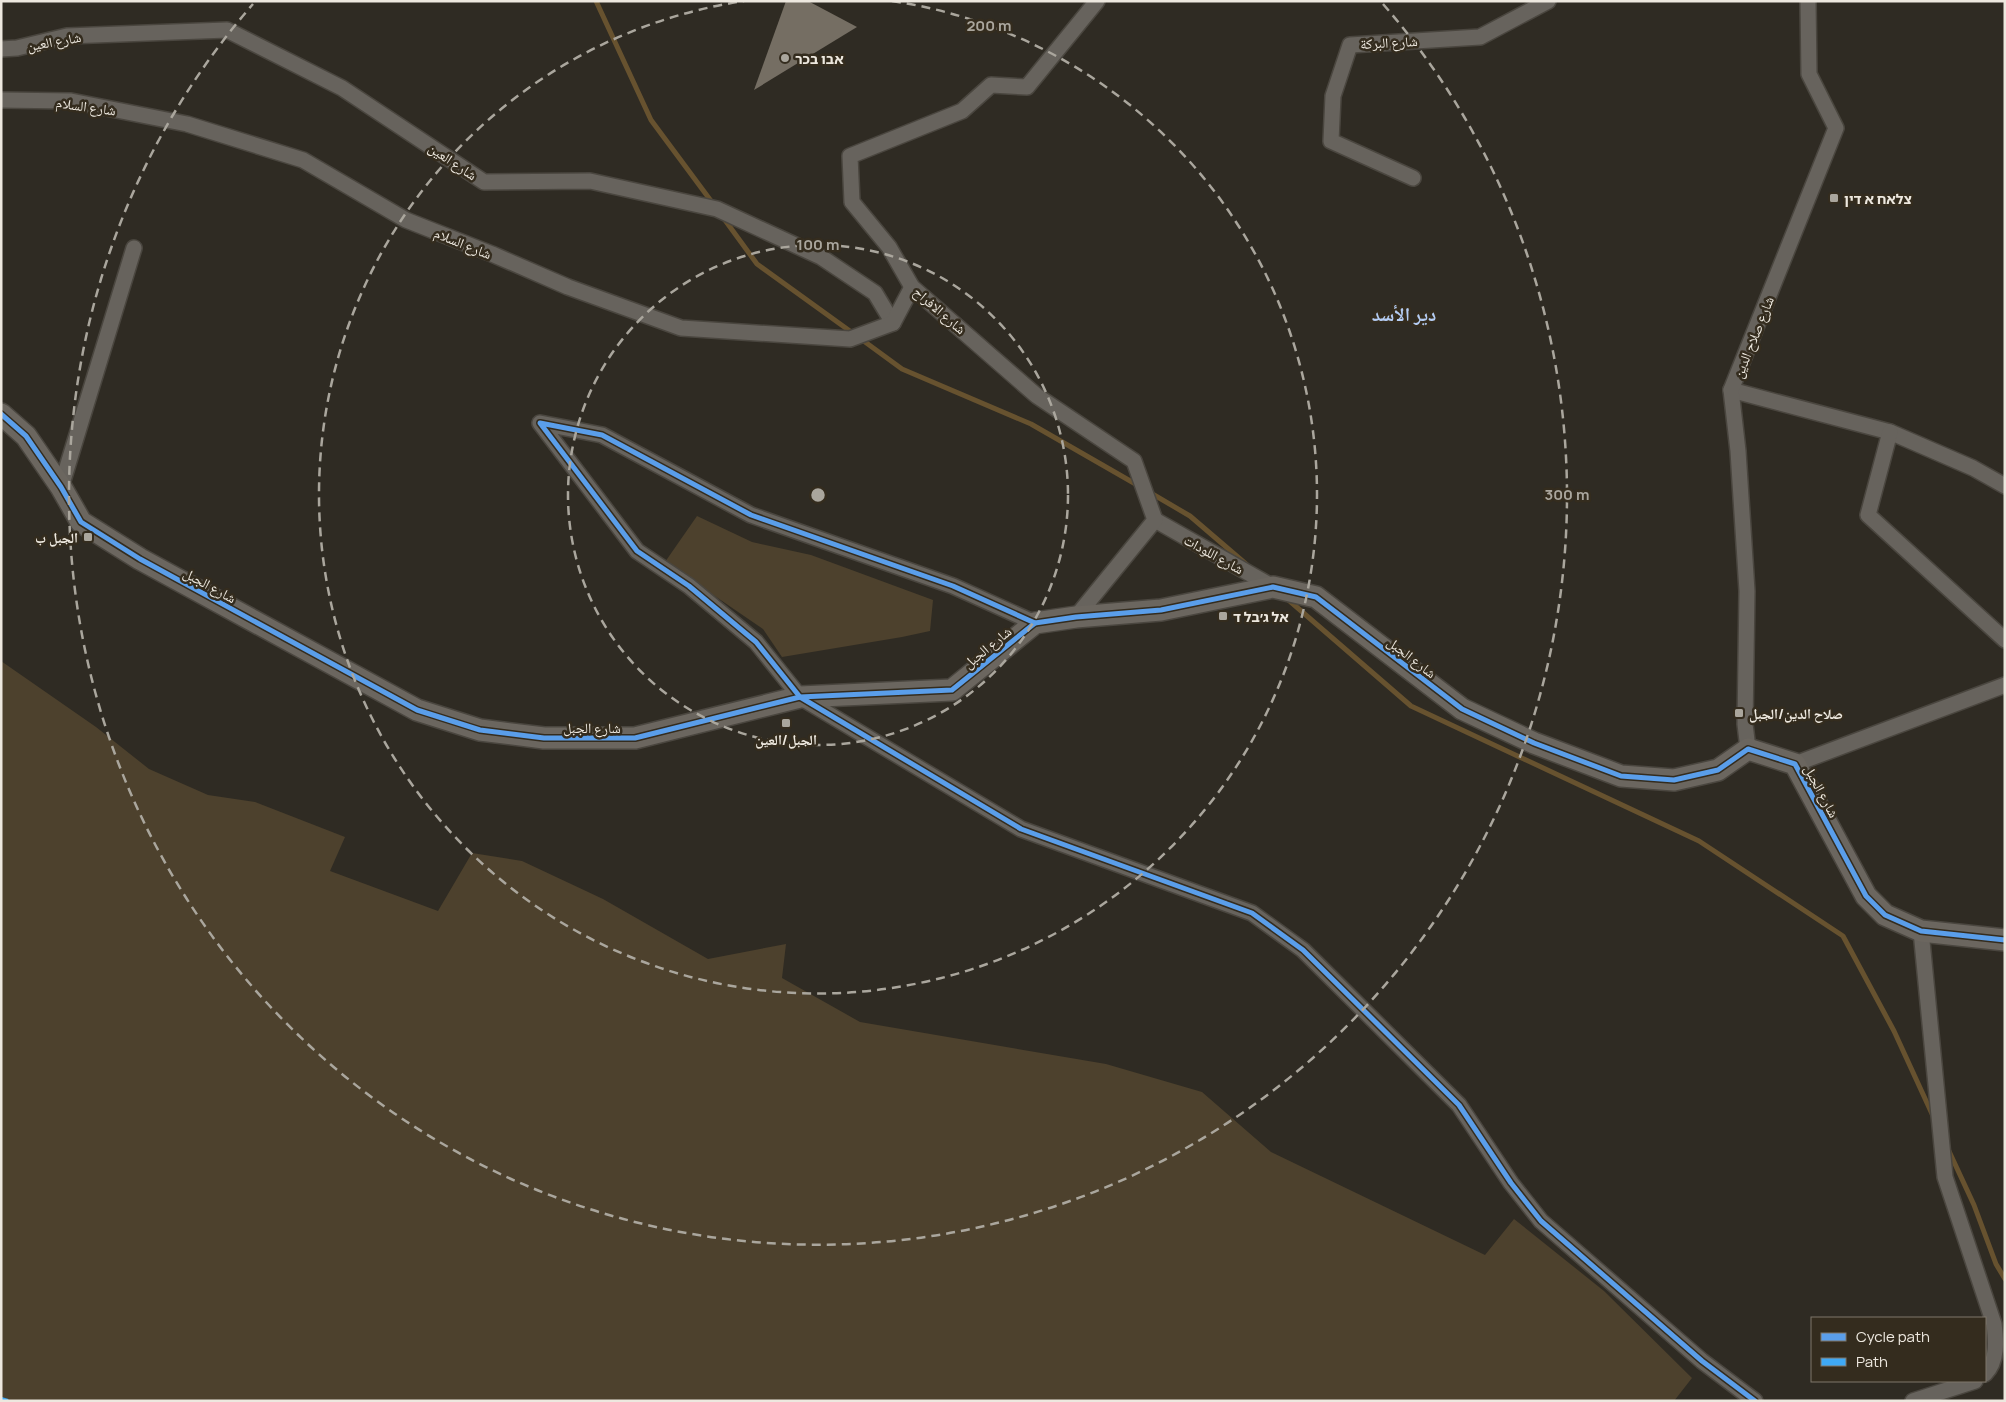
<svg xmlns="http://www.w3.org/2000/svg" width="2006" height="1402" viewBox="0 0 2006 1402" font-family="Manrope,'Noto Naskh Arabic','Noto Sans Hebrew',sans-serif">
<rect width="100%" height="100%" fill="#2f2b23"/>
<g fill="#4d412d">
<path d="M697,516l55,26 59,13 122,45 -3,31 -28,6 -120,20 -19,-28 -98,-67z"/>
<path d="M1,661l95,66 53,42 59,26 47,7 90,35 -15,34 108,40 34,-58 50,8 81,38 105,60 78,-15 -4,34 78,44 246,42 96,28 69,60 214,103 29,-36 90,72 88,87 -18,23h-1673z"/>
</g>
<g fill="none" stroke-linecap="round" stroke-linejoin="round">
<g stroke="#67522f" stroke-width="5">
<path d="M596,1l55,119 63,85"/>
<path d="M722,216l35,48 97,70"/>
<path d="M861,339l41,30 129,55 108,62"/>
<path d="M1149,492l41,24 56,48"/>
<path d="M1285,597l126,109 288,135 144,95 51,95 39,85"/>
<path d="M1948,1149l26,56 22,59 9,15"/>
</g>
</g>
<path fill="#756e63" d="M786,1h22l49,26 -103,63z"/>
<g fill="none" stroke-linecap="round" stroke-linejoin="round">
<g stroke="#4a463f" stroke-width="18">
<g id="street">
<path d="M1,49l16,-1 50,-12 160,-6 115,58 142,94 106,-1 127,28 104,48 54,36 18,30"/>
<path d="M1,100l70,1 116,23 116,36 103,60 86,34 76,33 113,41 169,11 43,-16 19,-36"/>
<path d="M1413,178l-82,-37 2,-45 17,-51 130,-8 68,-36"/>
<path d="M1731,390l159,42 83,36 32,18"/>
<path d="M1890,432l-22,83 137,125"/>
<path d="M61,487l73,-239"/>
<path d="M1155,520l118,67"/>
<path d="M1076,617l79,-97 -21,-59 -97,-65 -125,-109 -23,-40 -37,-45 -2,-46 112,-45 29,-26 36,2 70,-86"/>
<path d="M1035,623l-82,-37 -202,-71 -149,-80 -62,-12 97,128 52,35 67,56 44,55 221,132 231,84 51,37 156,155 52,78 30,38 161,140 53,40"/>
<path d="M1748,749l-3,-25 2,-133 -9,-140 -7,-61 105,-262 -27,-54 -1,-73"/>
<path d="M1795,764l210,-79"/>
<path d="M1921,931l24,246 49,147c2,16 4,37 -9,50"/>
<path d="M1913,1401l62,-20"/>
</g>
</g>
<g stroke="#4a463f" stroke-width="24">
<path id="secondary" d="M1,414l25,22 35,51 20,35 59,37 277,151 63,20 64,8h91l165,-41 152,-7 83,-67 41,-6 85,-7 112,-23 43,10 146,112 72,34 87,33 53,4 44,-10 30,-21 47,15 71,132 19,19 36,16 84,9"/>
</g>
<use href="#street" stroke="#67635d" stroke-width="15"/>
<use href="#secondary" stroke="#6b665f" stroke-width="21"/>
<path stroke="#3fa9f5" stroke-width="4" stroke-dasharray="8 4" stroke-linecap="butt" d="M1,1399l7,2"/>
<g stroke="#342c1e" stroke-width="8">
<g id="cycleway">
<path d="M1,414l25,22 35,51 20,35 59,37 277,151 63,20 64,8h91l165,-41 152,-7 83,-67 41,-6 85,-7 112,-23 43,10 146,112 72,34 87,33 53,4 44,-10 30,-21 47,15 71,132 19,19 36,16 84,9"/>
<path d="M1035,623l-82,-37 -202,-71 -149,-80 -62,-12 97,128 52,35 67,56 44,55 221,132 231,84 51,37 156,155 52,78 30,38 161,140 53,40"/>
</g>
</g>
<use href="#cycleway" stroke="#5a9eea" stroke-width="5"/>
</g>
<g fill="none" stroke="#aaa69d" stroke-width="2.5" stroke-dasharray="9 6">
<circle cx="818" cy="495" r="250"/>
<path d="M892 1A499 499 0 1 1 744 1"/>
<path d="M1383 4A749 749 0 1 1 253 4"/>
</g>
<g fill="#aaa69d" stroke="#342c1e" stroke-width="2">
<circle cx="785" cy="58" r="5"/>
<rect x="1829" y="193" width="10" height="10" rx="2.5"/>
<rect x="83" y="532" width="10" height="10" rx="2.5"/>
<rect x="1218" y="611" width="10" height="10" rx="2.5"/>
<rect x="1734" y="708" width="10" height="10" rx="2.5"/>
<rect x="781" y="718" width="10" height="10" rx="2.5"/>
</g>
<g text-anchor="middle" dominant-baseline="central" stroke-width="5" stroke-linejoin="round" paint-order="stroke">
<g font-size="14" fill="#ede8df" stroke="#342c1e">
<text transform="translate(54 41) rotate(-10)">شارع العين</text>
<text transform="translate(1389 42) rotate(-3)">شارع البركة</text>
<text transform="translate(86 106) rotate(8)">شارع السلام</text>
<text transform="translate(453 161) rotate(34)">شارع العين</text>
<text transform="translate(463 243) rotate(22)">شارع السلام</text>
<text transform="translate(940 310) rotate(41)">شارع الافراح</text>
<text transform="translate(1753 337) rotate(-68)">شارع صلاح الدين</text>
<text transform="translate(1214 554) rotate(29)">شارع اللودات</text>
<text transform="translate(210 585) rotate(29)">شارع الجبل</text>
<text transform="translate(987 647) rotate(-39)">شارع الجبل</text>
<text transform="translate(1412 657) rotate(38)">شارع الجبل</text>
<text x="592" y="727">شارع الجبل</text>
<text transform="translate(1822 791) rotate(62)">شارع الجبل</text>
</g>
<g font-size="14" font-weight="bold" fill="#ede8df" stroke="#342c1e" text-anchor="start">
<text x="795" y="58">אבו בכר</text>
<text x="1844" y="198">צלאח א דין</text>
<text x="78" y="537" text-anchor="end">الجبل ب</text>
<text x="1233" y="616">אל ג׳בל ד</text>
<text x="1749" y="713">صلاح الدين/الجبل</text>
<text x="786" y="739" text-anchor="middle">الجبل/العين</text>
</g>
<g font-size="19" font-weight="bold" fill="#b4ccf3" stroke="#342c1e">
<text x="1404" y="314">دير الأسد</text>
</g>
</g>
<circle cx="818" cy="495" r="8" fill="#aaa69d" stroke="#342c1e" stroke-width="2.5"/>
<g font-size="15" text-anchor="middle" font-weight="bold" fill="#aaa69d" stroke="#342c1e" stroke-width="5" stroke-linejoin="round" paint-order="stroke">
<text x="989" y="31">200 m</text>
<text x="818" y="250">100 m</text>
<text x="1567" y="500">300 m</text>
</g>
<rect width="2006" height="1402" fill="none" stroke="#ede8df" stroke-width="5"/>
<rect x="1811" y="1317" width="175" height="65" fill="#342c1e" stroke="#7e776b"/>
<rect x="1821" y="1333" width="25" height="8" fill="#5a9eea" stroke="#7e776b"/>
<text x="1856" y="1342" font-size="15" fill="#ede8df">Cycle path</text>
<rect x="1821" y="1358" width="25" height="8" fill="#3fa9f5" stroke="#7e776b"/>
<text x="1856" y="1367" font-size="15" fill="#ede8df">Path</text>
</svg>
